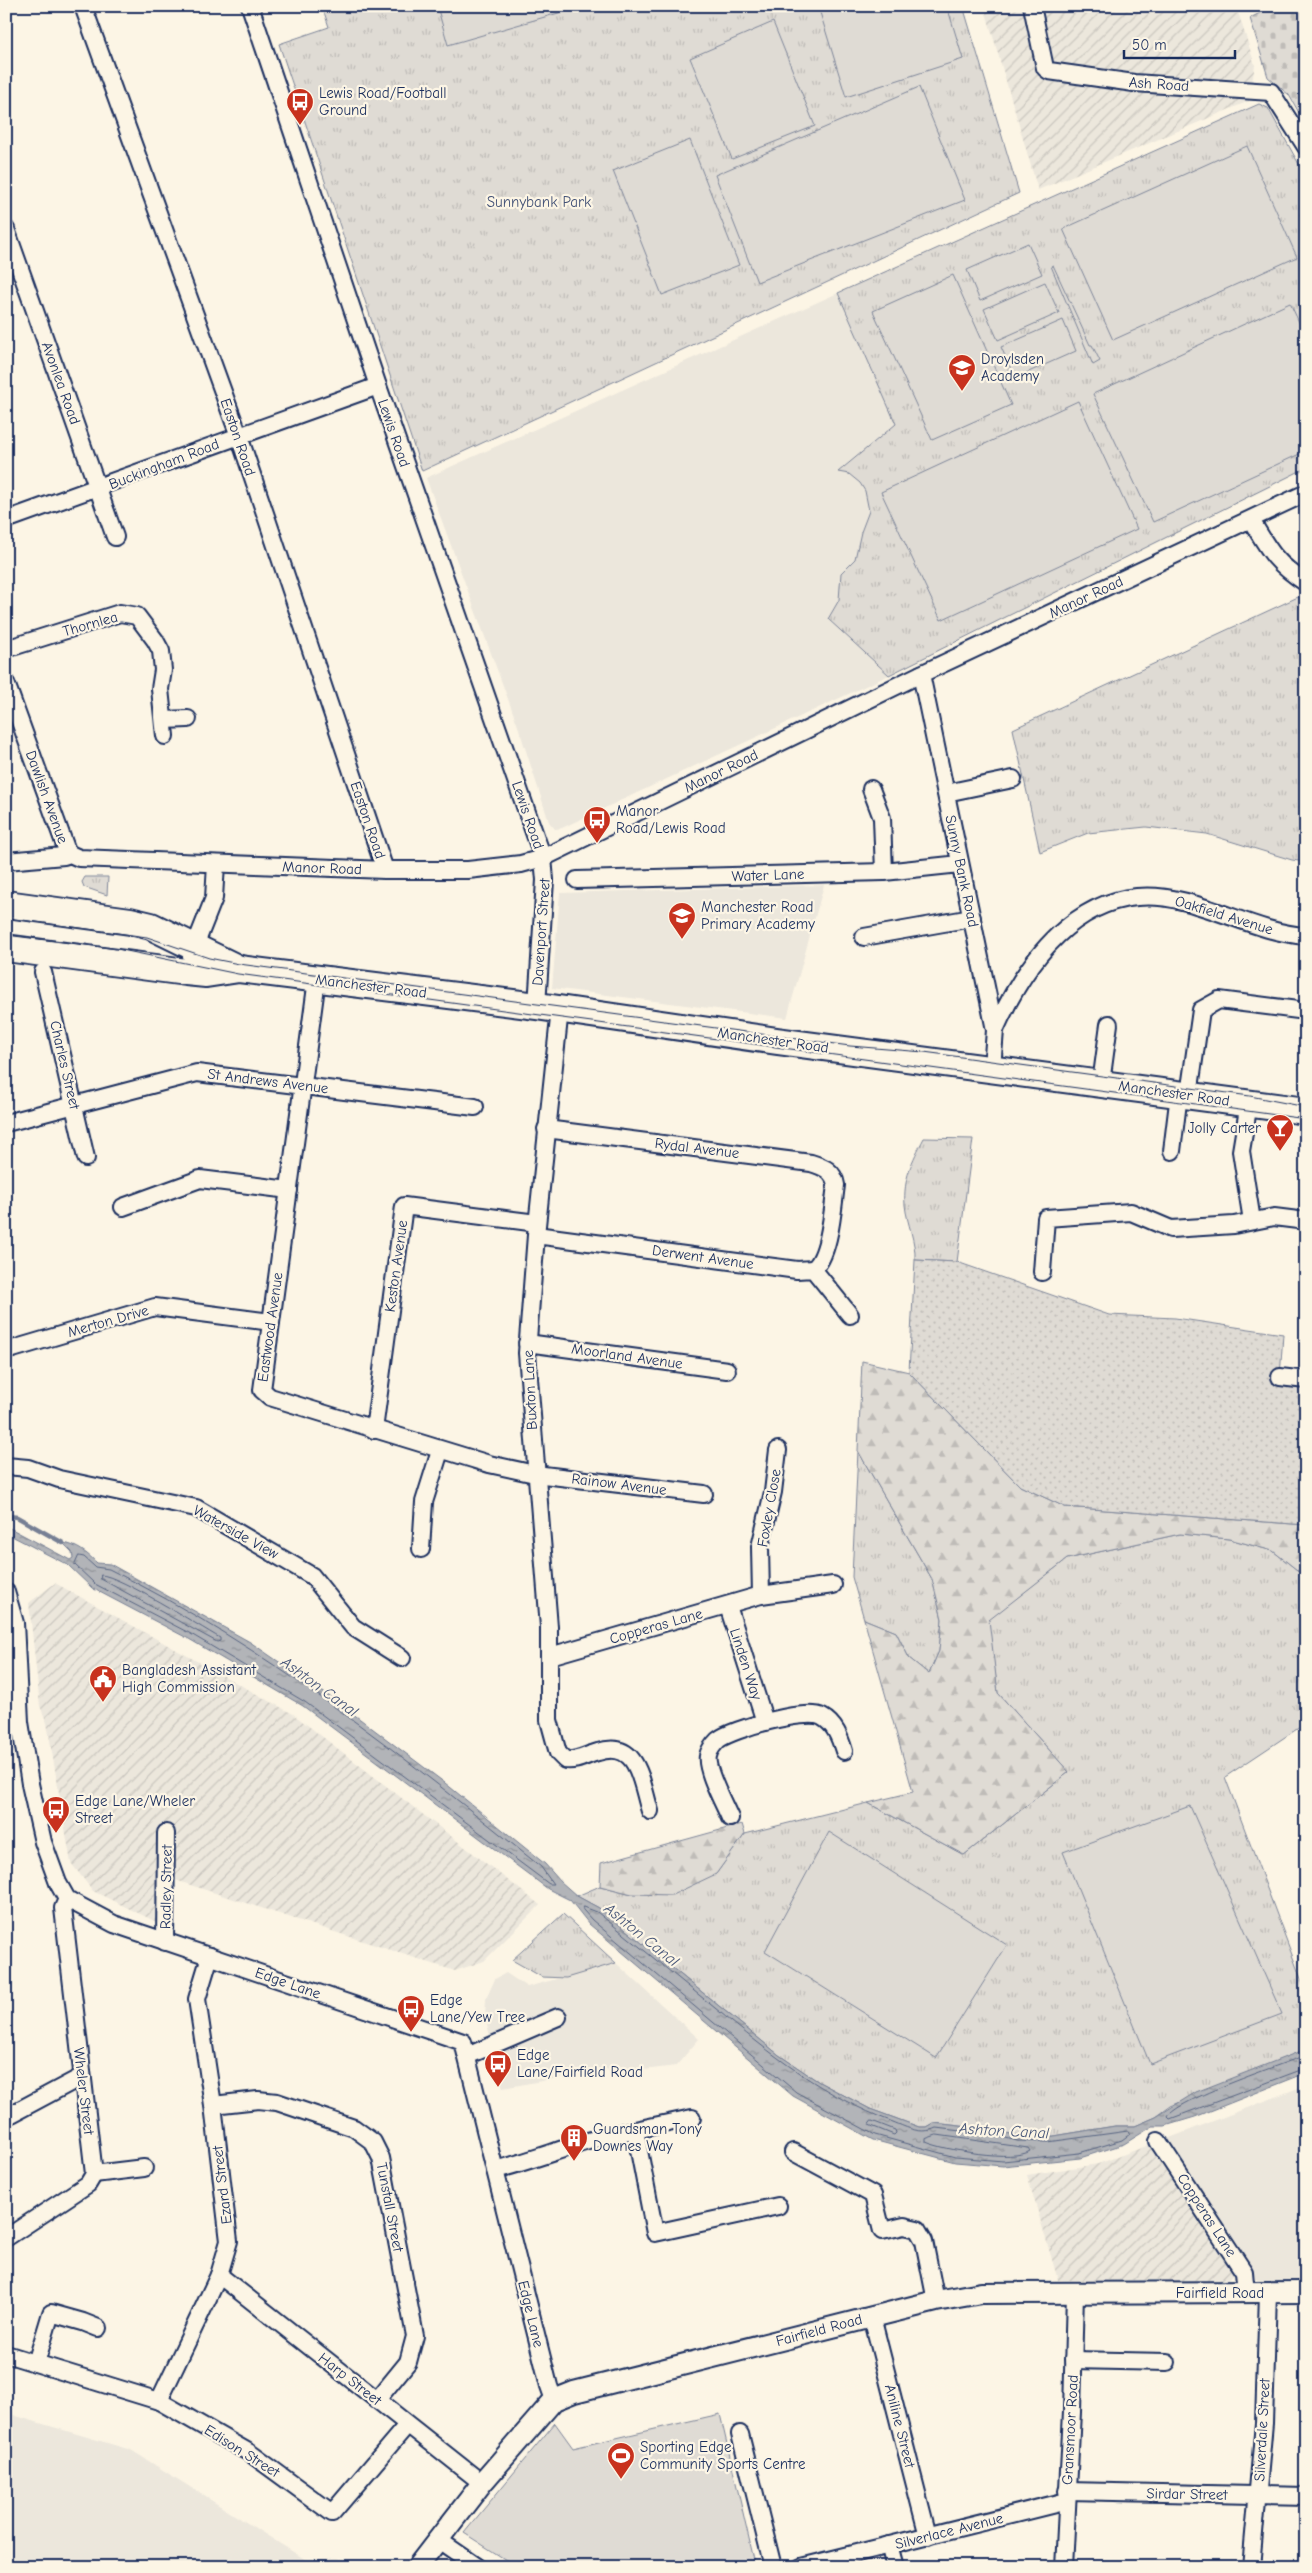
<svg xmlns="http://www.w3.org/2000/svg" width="1312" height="2573" viewBox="0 0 1312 2573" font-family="'Comic Neue',sans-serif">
<defs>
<pattern id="industrial-furrows" width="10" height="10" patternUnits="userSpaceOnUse" patternTransform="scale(1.25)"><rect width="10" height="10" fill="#ece7dc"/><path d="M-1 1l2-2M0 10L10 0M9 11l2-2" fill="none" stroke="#cac6bf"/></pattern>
<pattern id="grass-tufts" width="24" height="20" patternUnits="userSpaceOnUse" patternTransform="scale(1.25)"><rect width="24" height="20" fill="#dfdbd4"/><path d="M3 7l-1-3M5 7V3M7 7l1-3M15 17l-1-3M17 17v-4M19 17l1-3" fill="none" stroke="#bfbcb8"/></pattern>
<pattern id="forest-firs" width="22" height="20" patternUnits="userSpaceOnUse" patternTransform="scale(1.25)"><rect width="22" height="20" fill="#dfdbd4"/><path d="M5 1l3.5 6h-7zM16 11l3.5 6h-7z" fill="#bfbcb8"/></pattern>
<pattern id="cemetery-stones" width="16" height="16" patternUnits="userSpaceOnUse" patternTransform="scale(1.25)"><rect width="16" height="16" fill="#dfdbd4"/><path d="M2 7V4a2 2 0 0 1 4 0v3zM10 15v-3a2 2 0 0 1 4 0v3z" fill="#bfbcb8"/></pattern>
<pattern id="garden-dots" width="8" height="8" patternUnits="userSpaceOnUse" patternTransform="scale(1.25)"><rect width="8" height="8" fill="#dfdbd4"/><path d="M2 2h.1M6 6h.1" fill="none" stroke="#bfbcb8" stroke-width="1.8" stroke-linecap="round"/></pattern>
<pattern id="water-ripples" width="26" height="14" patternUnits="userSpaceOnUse" patternTransform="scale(1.25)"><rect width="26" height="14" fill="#b2b4b8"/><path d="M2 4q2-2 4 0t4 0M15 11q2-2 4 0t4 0" fill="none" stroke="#909399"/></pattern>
</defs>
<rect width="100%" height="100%" fill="#fcf5e5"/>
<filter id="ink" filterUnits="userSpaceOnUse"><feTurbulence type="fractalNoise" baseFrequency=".02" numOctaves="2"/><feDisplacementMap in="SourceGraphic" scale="10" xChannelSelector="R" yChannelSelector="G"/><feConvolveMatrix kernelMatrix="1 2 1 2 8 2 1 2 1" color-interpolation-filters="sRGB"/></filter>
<g filter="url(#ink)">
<g fill="#ece7dc">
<polygon points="1259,104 1268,108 1306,177 1306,211 1300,214 1306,225 1306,469 889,675 562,828 555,829 549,822 518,726 426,478"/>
<polygon points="824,885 787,1018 552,988 560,893"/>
<polygon points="616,1963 699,2039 676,2066 610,2074 607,2069 503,2088 485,2016 486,1999 495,1979 506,1973 527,1987"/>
<polygon points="1306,2085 1306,2281 1260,2284 1167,2139"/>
<polygon points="6,2413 131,2450 306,2560 338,2558 358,2567 6,2567"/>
</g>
<g fill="url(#industrial-furrows)">
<polygon points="984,6 1236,6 1255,65 1249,101 1038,190"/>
<polygon points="55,1583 293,1714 540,1905 484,1961 455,1971 175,1880 175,1931 93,1891 71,1863 47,1723 40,1706 29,1603"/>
<polygon points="1149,2145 1236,2272 1228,2280 1058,2280 1027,2175 1098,2164"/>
</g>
<g fill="url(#grass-tufts)" stroke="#7d8599">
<polygon points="322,6 963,6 1019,193 422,471 279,44 329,27"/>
<polygon points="1259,104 1268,108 1306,177 1306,211 1300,214 1306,225 1306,468 889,675 828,619 839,600 841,573 855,559 861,532 869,511 865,491 860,483 849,474 838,472 896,424 838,293"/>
<polygon points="1298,597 1306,602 1306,862 1292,860 1207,834 1146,827 1088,833 1040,852 1013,729"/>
<polygon points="85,877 108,877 107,895 84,887 82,882"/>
<path d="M924,1138L973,1139L957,1262L915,1260C916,1241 907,1224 905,1205C903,1179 912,1161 924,1138Z"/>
<polygon points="858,1451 932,1579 942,1619 939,1651 929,1674 909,1658 896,1632 864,1619 852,1577"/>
<polygon points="1180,1534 1229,1539 1273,1551 1306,1577 1306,1723 1225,1777 1306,1992 1306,2049 1171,2106 1156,2117 1135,2126 1115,2126 1048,2137 1019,2136 994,2130 934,2123 927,2127 919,2127 870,2109 819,2082 779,2055 599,1908 577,1896 600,1886 632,1894 716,1874 745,1834 868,1803 964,1855 1069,1772 998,1693 988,1620 1067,1559"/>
<polygon points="563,1914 616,1963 566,1978 542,1977 512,1960"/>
</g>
<g fill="url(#forest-firs)" stroke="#7d8599">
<polygon points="862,1361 909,1372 1020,1486 1065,1507 1306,1525 1306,1577 1273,1551 1229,1539 1180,1534 1067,1559 989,1620 998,1693 1069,1772 964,1855 868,1803 913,1792 864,1619 896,1632 909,1658 929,1674 939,1651 942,1619 932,1579 858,1451"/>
<polygon points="742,1824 745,1834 716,1874 672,1895 632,1894 600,1886 601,1863"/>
</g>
<polygon fill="url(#cemetery-stones)" stroke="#7d8599" points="1274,6 1306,6 1306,125 1289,95 1268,77 1250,18"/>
<polygon fill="url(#garden-dots)" stroke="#7d8599" points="915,1260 957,1262 1109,1315 1175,1318 1283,1334 1280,1377 1306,1387 1306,1525 1065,1507 1020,1486 909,1372"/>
<g fill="#dfdbd4" stroke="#7d8599">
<polygon points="437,6 561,6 562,12 448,45"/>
<polygon points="818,6 947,6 963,59 846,97"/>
<polygon points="773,22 815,126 732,159 690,58"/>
<polygon points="919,87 965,200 757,282 715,175"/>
<polygon points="690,140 739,265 662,295 613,171"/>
<polygon points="1247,146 1297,257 1113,340 1063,229"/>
<polygon points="1028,243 1042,274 980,301 967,270"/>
<polygon points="1053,265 1090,345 1092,345 1100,361 1093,365 1051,266"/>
<polygon points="953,275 1011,405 932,440 873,311"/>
<polygon points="1045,282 1059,313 998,340 984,309"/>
<polygon points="1290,303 1306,337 1306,451 1153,522 1093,394"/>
<polygon points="1063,320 1076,351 1015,378 1001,347"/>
<polygon points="1078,401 1137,529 941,620 881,492"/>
<polygon points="1190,1806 1282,2014 1150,2064 1063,1852"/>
<polygon points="829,1832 1007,1945 936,2058 765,1951"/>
<polygon points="720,2414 754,2560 725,2567 517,2567 464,2533 555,2423 573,2448"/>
</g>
<path fill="url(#water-ripples)" stroke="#767f94" d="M6,1526L70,1560L73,1558L72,1552L63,1543C77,1545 87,1553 97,1563L110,1564L250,1642L336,1701L445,1783L545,1864L560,1881L577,1896L599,1908L779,2055L819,2082L870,2109L919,2127H927L934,2123L994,2130L1019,2136L1048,2137L1115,2126H1135L1156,2117L1196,2092L1306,2049V2073L1195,2117L1165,2126H1153L1124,2144L1080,2158L1003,2166L955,2162L873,2140L793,2096L589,1924L570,1900L548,1889L303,1706L189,1639L92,1588L68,1565L6,1533Z"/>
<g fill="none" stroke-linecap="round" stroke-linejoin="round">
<g stroke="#576482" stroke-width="1">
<path d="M79,1556L84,1557L95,1567L109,1569C267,1647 405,1757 541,1867L553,1884H549L305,1702L191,1634L95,1584L75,1565Z"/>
<path d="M101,1575C119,1575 199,1626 220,1638V1641L217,1642L101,1579Z"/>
<path d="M584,1907L597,1912C636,1944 676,1976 715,2008C772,2055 823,2096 893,2122C908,2128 921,2135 936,2128L993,2135L1018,2141L1048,2142L1128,2131L1130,2134L1122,2140L1079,2153L1003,2161L955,2157L875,2135L796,2092L592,1920L583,1910Z"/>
<path d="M1306,2055C1283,2064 1175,2100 1168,2117L1170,2119L1306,2068"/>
<polygon points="872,2121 895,2130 896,2133 894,2135 869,2125"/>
<path d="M937,2135L1028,2148L1030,2151C1014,2162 944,2150 926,2142V2139Z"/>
</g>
<polyline stroke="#767f94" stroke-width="4.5" points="9,1516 17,1517 63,1543"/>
<defs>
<g id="minor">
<polyline points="83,6 239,436 385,870"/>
<polyline points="250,6 378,386 543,858 545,880 537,1006"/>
<polyline points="1032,6 1045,68 1049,71 1134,83 1271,92 1306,147"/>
<polyline points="6,229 115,537"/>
<polyline points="6,520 378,386"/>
<path d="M1251,520C1269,550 1275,563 1306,583"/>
<polyline points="6,649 120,613 137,616 155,640 161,651 163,670 160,689 165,736"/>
<polyline points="921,674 995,1030 992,1069"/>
<polyline points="6,683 67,851 70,854"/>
<polyline points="164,720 188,719"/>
<polyline points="871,789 882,818 884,872"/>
<polyline points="946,793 1013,779"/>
<polyline points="6,861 64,856 70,854 79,858 385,870 468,870 521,864 543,858 921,674 1306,493"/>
<polyline points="577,880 884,872 960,864"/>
<polyline points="864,937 972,918"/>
<polyline points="191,956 214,898 216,864"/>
<polyline points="43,972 86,1158"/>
<polyline points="317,979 262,1390 270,1397 489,1464 535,1474 704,1494"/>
<path d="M560,1009L536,1235L527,1353L549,1627V1720L558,1753L565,1760C577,1762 586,1755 598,1752C639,1739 641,1783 650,1811"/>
<path d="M995,1030C1029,953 1089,877 1182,901C1224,911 1263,933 1306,936"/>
<polyline points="1101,1083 1109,1024"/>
<polyline points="1189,1095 1201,1010 1219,1000 1306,1011"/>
<polyline points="1249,1103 1241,1151 1252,1221"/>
<polyline points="6,1123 197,1073 475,1107"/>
<path d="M546,1129L811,1163C824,1167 834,1171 836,1185C833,1206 830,1257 813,1269"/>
<polyline points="1172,1151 1179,1094"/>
<polyline points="123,1207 200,1179 289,1190"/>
<polyline points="536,1235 797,1270 813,1269 850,1315"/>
<polyline points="1042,1272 1046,1218 1131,1212 1171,1229 1234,1225 1274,1217 1306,1221"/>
<polyline points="527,1343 727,1370"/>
<polyline points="6,1351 155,1307 271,1322"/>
<polyline points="1280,1377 1306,1380"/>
<polyline points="374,1430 404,1206 537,1223"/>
<polyline points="6,1466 28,1468 59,1479 196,1508 312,1576 353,1627 402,1658"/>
<polyline points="421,1549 424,1502 440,1451"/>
<polyline points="6,1592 15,1623 20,1722 30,1784 43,1842 58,1883 67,1899 114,1924 463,2042 549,2386 554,2400"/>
<polyline points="761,1595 760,1547 773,1492 778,1450"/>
<polyline points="728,1606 765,1722"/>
<polyline points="550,1656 761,1595 833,1585"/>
<path d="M730,1818C724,1804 705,1769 708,1756C709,1750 714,1744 718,1740C732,1729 806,1708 822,1717C835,1724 840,1738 844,1751"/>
<polyline points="165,1942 166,1833"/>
<polyline points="467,2056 558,2017"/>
<polyline points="213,2105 258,2100 277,2102 354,2128 373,2142 381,2158 415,2336 408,2362 377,2400"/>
<polyline points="6,2117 81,2077"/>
<polyline points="635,2130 692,2118"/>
<polyline points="1158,2141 1244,2272 1246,2293"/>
<polyline points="793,2152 873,2195 882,2231 904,2226 917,2229 924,2241 936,2301"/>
<path d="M495,2170C543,2158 586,2138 635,2130L655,2233L778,2206"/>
<polyline points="94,2174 144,2168"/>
<polyline points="6,2238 88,2184 94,2174 63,1908 67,1899"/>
<polyline points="219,2275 482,2483"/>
<polyline points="872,2317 928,2536"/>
<polyline points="6,2354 159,2401 250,2453 332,2513 407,2425"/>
<polyline points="1073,2360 1167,2362"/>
<polyline points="36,2363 51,2313 83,2322 98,2328"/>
<polyline points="159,2401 219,2275 229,2241 213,2105 197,1999 210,1956"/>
<polyline points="740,2434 773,2567"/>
<polyline points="1067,2491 1306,2496"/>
<polyline points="437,2539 478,2567"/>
<polyline points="889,2545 895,2567"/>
<polyline points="801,2567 1067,2501"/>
<polyline points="1064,2567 1072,2412 1075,2292"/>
<polyline points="1251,2567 1264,2423 1268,2293"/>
</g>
<polyline id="tertiary" points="417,2567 482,2483 554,2400 574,2392 936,2301 981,2293 1306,2292"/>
<g id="primary">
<polyline points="6,904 130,921 151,926 239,969"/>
<polyline points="6,948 186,972 206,974 239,969 537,1006 777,1041 1306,1111"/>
</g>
</defs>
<use href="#minor" stroke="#1b2f5e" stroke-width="20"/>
<use href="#tertiary" stroke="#1b2f5e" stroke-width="24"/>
<use href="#primary" stroke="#1b2f5e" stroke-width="30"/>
<use href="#minor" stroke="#fcf5e5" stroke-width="16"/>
<use href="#tertiary" stroke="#fcf5e5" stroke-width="20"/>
<use href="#primary" stroke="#fcf5e5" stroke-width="26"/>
<g stroke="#1b2f5e" stroke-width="1">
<polyline points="6,918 147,937 209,958 239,964 850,1046 924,1052 1250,1096 1306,1107"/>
<polyline points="6,935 117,949 238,974 1306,1119"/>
</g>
</g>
</g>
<defs>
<symbol id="bus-pin" viewBox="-11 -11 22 30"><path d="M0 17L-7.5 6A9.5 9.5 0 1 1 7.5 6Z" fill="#c8321e" stroke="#fcf5e5"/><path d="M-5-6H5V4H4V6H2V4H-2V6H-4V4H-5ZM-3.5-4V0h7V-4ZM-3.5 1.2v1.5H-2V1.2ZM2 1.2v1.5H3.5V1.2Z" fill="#fff"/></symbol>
<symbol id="school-pin" viewBox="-11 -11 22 30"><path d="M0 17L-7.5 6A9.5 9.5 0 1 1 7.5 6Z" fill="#c8321e" stroke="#fcf5e5"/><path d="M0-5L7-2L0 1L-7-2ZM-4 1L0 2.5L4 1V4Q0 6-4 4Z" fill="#fff"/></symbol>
<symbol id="bar-pin" viewBox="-11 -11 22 30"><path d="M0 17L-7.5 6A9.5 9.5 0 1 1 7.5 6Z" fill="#c8321e" stroke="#fcf5e5"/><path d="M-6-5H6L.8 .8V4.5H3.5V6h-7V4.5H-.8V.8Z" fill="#fff"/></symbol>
<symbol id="civic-pin" viewBox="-11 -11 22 30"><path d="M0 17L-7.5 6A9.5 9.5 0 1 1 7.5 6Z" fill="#c8321e" stroke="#fcf5e5"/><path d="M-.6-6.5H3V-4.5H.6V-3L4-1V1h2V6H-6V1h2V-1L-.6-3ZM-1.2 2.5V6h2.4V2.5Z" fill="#fff"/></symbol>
<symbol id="building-pin" viewBox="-11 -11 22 30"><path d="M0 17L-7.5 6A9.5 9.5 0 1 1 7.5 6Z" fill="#c8321e" stroke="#fcf5e5"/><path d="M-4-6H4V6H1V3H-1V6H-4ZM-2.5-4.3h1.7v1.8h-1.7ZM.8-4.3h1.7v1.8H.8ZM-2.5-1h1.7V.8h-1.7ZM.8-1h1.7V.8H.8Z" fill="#fff"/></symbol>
<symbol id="stadium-pin" viewBox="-11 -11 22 30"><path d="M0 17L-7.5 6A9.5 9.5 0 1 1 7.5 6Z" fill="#c8321e" stroke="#fcf5e5"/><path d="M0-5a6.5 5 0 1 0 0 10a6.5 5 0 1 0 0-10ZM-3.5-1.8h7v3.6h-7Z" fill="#fff"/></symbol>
</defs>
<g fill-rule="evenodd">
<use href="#bus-pin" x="284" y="86" width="32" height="43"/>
<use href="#school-pin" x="946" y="352" width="32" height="43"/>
<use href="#bus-pin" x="581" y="804" width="32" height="43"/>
<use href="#school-pin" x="666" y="900" width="32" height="43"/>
<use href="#bar-pin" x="1264" y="1112" width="32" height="43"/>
<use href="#civic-pin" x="87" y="1663" width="32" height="43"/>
<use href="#bus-pin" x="40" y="1794" width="32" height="43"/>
<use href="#bus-pin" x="395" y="1993" width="32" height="43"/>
<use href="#bus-pin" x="482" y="2048" width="32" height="43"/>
<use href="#building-pin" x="558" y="2122" width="32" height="43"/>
<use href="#stadium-pin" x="605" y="2440" width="32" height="43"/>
</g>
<g text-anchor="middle" stroke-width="4.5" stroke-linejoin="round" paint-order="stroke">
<g font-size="15" fill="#1b2f5e" stroke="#fcf5e5">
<text transform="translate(1159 84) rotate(4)" y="5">Ash Road</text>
<text transform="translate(61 383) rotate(70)" y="5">Avonlea Road</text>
<text transform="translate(394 433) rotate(71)" y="5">Lewis Road</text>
<text transform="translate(238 437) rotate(71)" y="5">Easton Road</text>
<text transform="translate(164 464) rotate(-21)" y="5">Buckingham Road</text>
<text transform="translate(1086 597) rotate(-25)" y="5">Manor Road</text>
<text transform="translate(90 624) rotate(-16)" y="5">Thornlea</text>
<text transform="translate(721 771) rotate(-26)" y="5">Manor Road</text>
<text transform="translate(47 797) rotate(70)" y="5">Dawlish Avenue</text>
<text transform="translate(528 815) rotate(71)" y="5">Lewis Road</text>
<text transform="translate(368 820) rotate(71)" y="5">Easton Road</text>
<text transform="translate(322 868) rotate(2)" y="5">Manor Road</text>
<text transform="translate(962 871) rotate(78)" y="5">Sunny Bank Road</text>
<text transform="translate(768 875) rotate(-2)" y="5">Water Lane</text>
<text transform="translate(1224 915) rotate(17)" y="5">Oakfield Avenue</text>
<text transform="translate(541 932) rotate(-86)" y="5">Davenport Street</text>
<text transform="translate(371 986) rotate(7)" y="5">Manchester Road</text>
<text transform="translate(773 1040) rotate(8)" y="5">Manchester Road</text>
<text transform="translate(65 1065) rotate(77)" y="5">Charles Street</text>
<text transform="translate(268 1081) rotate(7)" y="5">St Andrews Avenue</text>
<text transform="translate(1174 1093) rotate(8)" y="5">Manchester Road</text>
<text transform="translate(697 1148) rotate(7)" y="5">Rydal Avenue</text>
<text transform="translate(703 1257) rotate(8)" y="5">Derwent Avenue</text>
<text transform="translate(396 1266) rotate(-82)" y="5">Keston Avenue</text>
<text transform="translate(108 1321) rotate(-16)" y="5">Merton Drive</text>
<text transform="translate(270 1327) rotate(-82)" y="5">Eastwood Avenue</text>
<text transform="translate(627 1356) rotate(8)" y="5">Moorland Avenue</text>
<text transform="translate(530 1390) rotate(-93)" y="5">Buxton Lane</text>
<text transform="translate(619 1484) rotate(7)" y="5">Rainow Avenue</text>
<text transform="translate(769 1508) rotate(-80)" y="5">Foxley Close</text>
<text transform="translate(236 1532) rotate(29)" y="5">Waterside View</text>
<text transform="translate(656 1626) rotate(-16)" y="5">Copperas Lane</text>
<text transform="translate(746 1664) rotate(72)" y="5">Linden Way</text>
<text transform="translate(166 1887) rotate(-89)" y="5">Radley Street</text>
<text transform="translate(288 1983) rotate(19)" y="5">Edge Lane</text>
<text transform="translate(84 2091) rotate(83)" y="5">Wheler Street</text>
<text transform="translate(222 2185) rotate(-97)" y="5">Ezard Street</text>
<text transform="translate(390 2207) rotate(79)" y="5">Tunstall Street</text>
<text transform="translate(1207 2215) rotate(57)" y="5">Copperas Lane</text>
<text x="1220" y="2298">Fairfield Road</text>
<text transform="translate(531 2314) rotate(76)" y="5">Edge Lane</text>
<text transform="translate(819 2330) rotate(-15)" y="5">Fairfield Road</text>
<text transform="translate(350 2379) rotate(38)" y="5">Harp Street</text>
<text transform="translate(900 2426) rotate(76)" y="5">Aniline Street</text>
<text transform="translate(1070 2430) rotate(-87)" y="5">Gransmoor Road</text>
<text transform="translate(1262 2430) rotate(-87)" y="5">Silverdale Street</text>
<text transform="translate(242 2451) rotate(32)" y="5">Edison Street</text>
<text transform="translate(1187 2494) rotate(1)" y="5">Sirdar Street</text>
<text transform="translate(949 2531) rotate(-14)" y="5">Silverlace Avenue</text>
</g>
<g font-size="15" fill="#1b2f5e" stroke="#fcf5e5" text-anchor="start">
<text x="319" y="98">Lewis Road/Football<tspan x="319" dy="17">Ground</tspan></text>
<text x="981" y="364">Droylsden<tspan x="981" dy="17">Academy</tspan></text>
<text x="616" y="816">Manor<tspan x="616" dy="17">Road/Lewis Road</tspan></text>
<text x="701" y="912">Manchester Road<tspan x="701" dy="17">Primary Academy</tspan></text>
<text x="1261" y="1133" text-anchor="end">Jolly Carter</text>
<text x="122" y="1675">Bangladesh Assistant<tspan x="122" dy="17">High Commission</tspan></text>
<text x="75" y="1806">Edge Lane/Wheler<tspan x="75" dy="17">Street</tspan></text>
<text x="430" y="2005">Edge<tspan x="430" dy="17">Lane/Yew Tree</tspan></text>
<text x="517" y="2060">Edge<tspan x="517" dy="17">Lane/Fairfield Road</tspan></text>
<text x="593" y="2134">Guardsman Tony<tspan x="593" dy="17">Downes Way</tspan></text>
<text x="640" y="2452">Sporting Edge<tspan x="640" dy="17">Community Sports Centre</tspan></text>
</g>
<g font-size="15" fill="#425176" stroke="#fcf5e5">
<text x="539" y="207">Sunnybank Park</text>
</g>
<g font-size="16" font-style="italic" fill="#485779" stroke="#fcf5e5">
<text transform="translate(320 1686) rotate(36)" y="6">Ashton Canal</text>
<text transform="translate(642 1934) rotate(39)" y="6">Ashton Canal</text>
<text transform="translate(1004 2130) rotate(3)" y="6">Ashton Canal</text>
</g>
</g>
<rect width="1312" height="2573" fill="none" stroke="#fcf5e5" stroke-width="25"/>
<rect x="12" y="12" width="1287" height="2548" fill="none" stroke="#1b2f5e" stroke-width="2" filter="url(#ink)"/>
<path d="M1124 50v8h111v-8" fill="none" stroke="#1b2f5e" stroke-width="2.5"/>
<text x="1132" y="50" font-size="15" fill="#1b2f5e" stroke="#fcf5e5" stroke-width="4" paint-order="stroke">50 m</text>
</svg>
